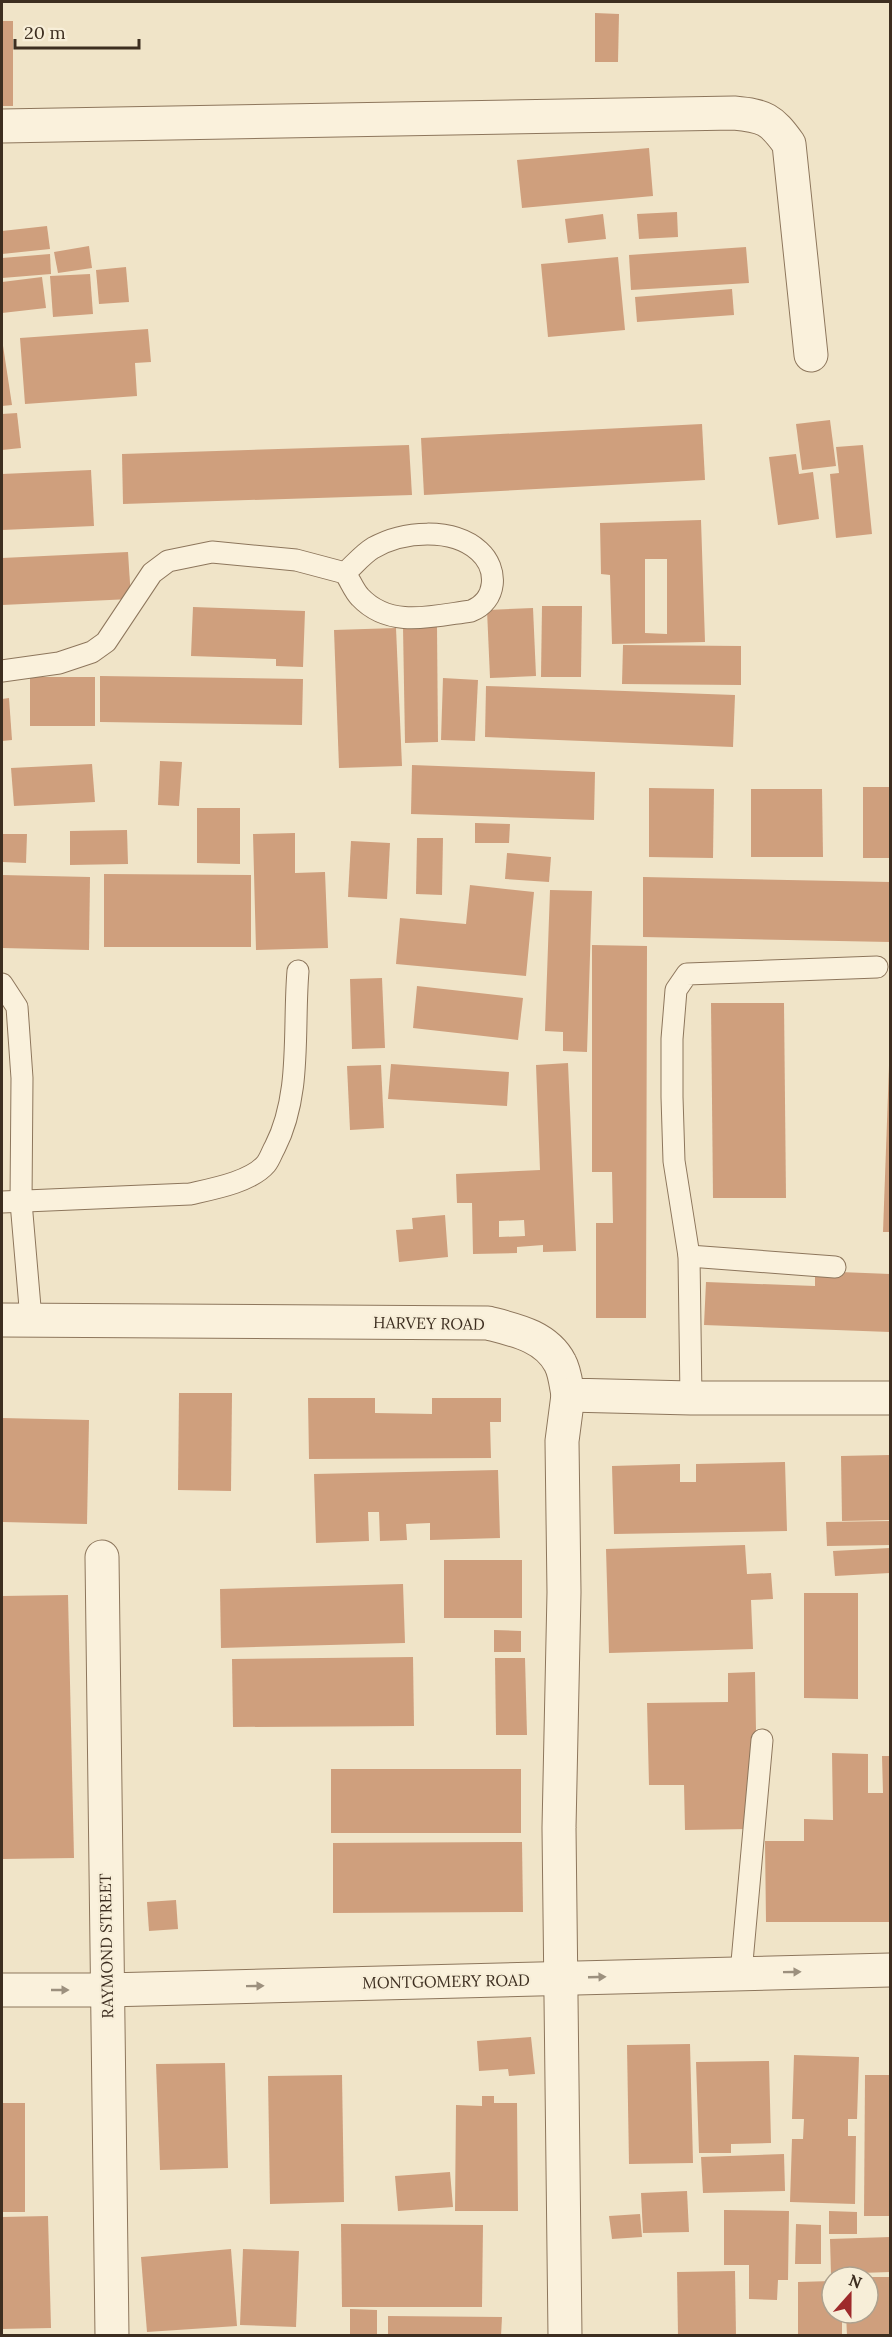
<svg xmlns="http://www.w3.org/2000/svg" width="892" height="2337" viewBox="0 0 892 2337" font-family="Lora,serif">
<rect width="100%" height="100%" fill="#f0e4c8"/>
<g fill="#cf9f7d" fill-rule="evenodd">
<polygon points="595,13 619,14 618,62 595,62"/>
<rect x="2" y="21" width="11" height="85"/>
<polygon points="649,148 653,196 522,208 517,160"/>
<polygon points="677,212 678,237 639,239 637,214"/>
<polygon points="603,214 606,239 568,243 565,219"/>
<polygon points="47,226 50,249 2,254 2,231"/>
<polygon points="89,246 92,268 58,273 54,252"/>
<polygon points="746,247 749,283 631,290 629,255"/>
<polygon points="50,254 51,274 2,278 2,258"/>
<polygon points="618,257 625,330 548,337 541,264"/>
<polygon points="126,267 129,302 99,304 96,270"/>
<polygon points="90,274 93,314 53,317 50,276"/>
<polygon points="42,277 46,308 2,313 2,282"/>
<polygon points="732,289 734,315 637,322 635,297"/>
<polygon points="148,329 151,362 135,363 137,396 25,404 20,338"/>
<polygon points="2,339 12,405 2,406"/>
<polygon points="17,413 21,448 2,450 2,414"/>
<polygon points="830,420 836,466 802,470 796,424"/>
<polygon points="702,424 705,480 424,495 421,438"/>
<polygon points="409,445 412,495 123,504 122,454"/>
<polygon points="863,445 872,534 836,538 830,474 839,473 836,447"/>
<polygon points="796,454 799,474 813,472 819,519 778,525 769,457"/>
<polygon points="91,470 94,526 2,530 2,474"/>
<path d="M701,520L705,642L612,644L610,575L601,574L600,523ZM645,559H667V634L645,633Z"/>
<polygon points="128,552 131,599 2,605 2,558"/>
<polygon points="542,606 582,606 581,677 541,677"/>
<polygon points="193,607 305,611 303,667 276,666 276,659 191,656"/>
<polygon points="533,608 536,676 490,678 487,610"/>
<polygon points="403,627 437,627 438,742 405,743"/>
<polygon points="396,628 402,766 339,768 334,630"/>
<polygon points="623,645 741,646 741,685 622,684"/>
<polygon points="100,676 303,679 302,725 100,722"/>
<rect x="30" y="677" width="65" height="49"/>
<polygon points="443,678 478,680 475,741 441,740"/>
<polygon points="486,686 735,695 733,747 485,737"/>
<polygon points="9,698 12,740 2,741 2,699"/>
<polygon points="160,761 182,762 179,806 158,805"/>
<polygon points="92,764 95,802 14,806 11,768"/>
<polygon points="412,765 595,772 594,820 411,814"/>
<rect x="863" y="787" width="27" height="71"/>
<polygon points="649,788 714,789 713,858 649,857"/>
<polygon points="751,789 822,789 823,857 751,857"/>
<polygon points="197,808 240,808 240,864 197,863"/>
<polygon points="475,823 510,824 509,843 475,843"/>
<polygon points="127,830 128,864 70,865 70,831"/>
<polygon points="295,833 295,873 325,872 328,948 256,950 253,834"/>
<polygon points="2,834 27,834 26,863 2,862"/>
<polygon points="417,838 443,838 442,895 416,894"/>
<polygon points="351,841 390,843 387,899 348,897"/>
<polygon points="507,853 551,857 549,882 505,879"/>
<polygon points="104,874 251,875 251,947 104,947"/>
<polygon points="2,875 90,877 89,950 2,948"/>
<polygon points="643,877 890,882 890,942 643,937"/>
<polygon points="470,885 534,892 526,976 396,964 400,918 466,924"/>
<polygon points="550,890 592,891 587,1052 563,1051 563,1032 545,1031"/>
<polygon points="592,945 647,946 646,1318 596,1318 596,1223 613,1223 612,1172 592,1172"/>
<polygon points="382,978 385,1048 352,1049 350,979"/>
<polygon points="417,986 523,998 518,1040 413,1028"/>
<polygon points="711,1003 784,1003 786,1198 713,1198"/>
<path d="M568,1063L576,1251L543,1252V1245L517,1247V1253L473,1254L472,1203H457L456,1174L540,1170L536,1065ZM524,1220L525,1236L499,1237V1221Z"/>
<polygon points="391,1064 509,1072 507,1106 388,1099"/>
<polygon points="381,1065 384,1128 350,1130 347,1066"/>
<polygon points="889,1066 890,1066 890,1232 883,1232"/>
<polygon points="445,1215 448,1257 399,1262 396,1230 413,1229 412,1218"/>
<polygon points="815,1271 890,1274 890,1332 704,1325 706,1282 815,1286"/>
<polygon points="179,1393 232,1393 231,1491 178,1490"/>
<polygon points="308,1398 375,1398 375,1413 432,1414 432,1398 501,1398 501,1422 490,1422 491,1458 309,1459"/>
<polygon points="2,1418 89,1420 87,1524 2,1522"/>
<polygon points="890,1455 890,1520 842,1521 841,1456"/>
<polygon points="785,1462 787,1531 614,1534 612,1466 680,1464 680,1482 696,1482 696,1464"/>
<polygon points="498,1470 500,1538 430,1540 430,1523 406,1524 407,1540 380,1541 379,1512 368,1512 369,1541 316,1543 314,1474"/>
<polygon points="890,1521 890,1545 827,1546 826,1522"/>
<polygon points="745,1545 747,1574 771,1573 773,1599 751,1600 753,1649 609,1653 606,1549"/>
<polygon points="890,1548 890,1573 835,1576 833,1551"/>
<rect x="444" y="1560" width="78" height="58"/>
<polygon points="403,1584 405,1643 221,1648 220,1589"/>
<polygon points="804,1593 858,1593 858,1699 804,1698"/>
<polygon points="68,1595 74,1858 2,1859 2,1596"/>
<polygon points="494,1630 521,1631 521,1652 494,1652"/>
<polygon points="413,1657 414,1726 233,1727 232,1659"/>
<polygon points="495,1658 525,1658 527,1735 496,1735"/>
<polygon points="755,1672 757,1789 750,1829 685,1830 684,1785 649,1785 647,1703 728,1702 728,1673"/>
<polygon points="832,1753 868,1754 868,1793 883,1793 882,1756 890,1756 890,1922 766,1922 765,1841 804,1841 804,1819 833,1820"/>
<rect x="331" y="1769" width="190" height="64"/>
<polygon points="522,1842 523,1912 333,1913 333,1843"/>
<polygon points="176,1900 178,1929 149,1931 147,1902"/>
<polygon points="531,2037 535,2074 509,2076 508,2069 479,2071 477,2041"/>
<polygon points="690,2044 693,2163 629,2164 627,2045"/>
<polygon points="794,2055 859,2057 857,2119 848,2119 848,2136 856,2136 855,2204 790,2202 792,2139 803,2139 804,2119 792,2119"/>
<polygon points="769,2061 771,2143 731,2144 731,2153 699,2153 696,2062"/>
<polygon points="225,2063 228,2168 160,2170 156,2064"/>
<polygon points="342,2075 344,2202 270,2204 268,2076"/>
<polygon points="865,2075 890,2075 890,2216 864,2216"/>
<polygon points="482,2096 494,2096 494,2103 517,2103 518,2211 455,2211 456,2105 482,2106"/>
<rect x="2" y="2103" width="23" height="109"/>
<polygon points="784,2154 785,2191 703,2193 701,2157"/>
<polygon points="450,2172 453,2207 398,2211 395,2176"/>
<polygon points="687,2191 689,2232 643,2233 641,2193"/>
<polygon points="724,2210 789,2211 788,2280 778,2280 777,2300 749,2299 749,2265 724,2265"/>
<polygon points="829,2211 857,2212 857,2234 829,2234"/>
<polygon points="640,2214 642,2237 612,2239 609,2216"/>
<polygon points="48,2216 51,2328 2,2329 2,2217"/>
<polygon points="341,2224 483,2225 482,2307 342,2307"/>
<polygon points="796,2224 821,2225 821,2264 795,2264"/>
<polygon points="890,2237 890,2272 831,2274 830,2239"/>
<polygon points="231,2249 237,2326 147,2332 141,2257"/>
<polygon points="243,2249 299,2251 296,2327 240,2325"/>
<polygon points="735,2271 736,2336 678,2336 677,2272"/>
<polygon points="868,2277 890,2277 890,2336 847,2336 846,2313 868,2313"/>
<polygon points="832,2281 832,2313 842,2313 842,2336 798,2336 798,2282"/>
<polygon points="350,2309 377,2310 377,2336 350,2336"/>
<polygon points="388,2316 502,2317 501,2336 388,2336"/>
</g>
<g fill="none" stroke-linecap="round" stroke-linejoin="round">
<defs>
<g id="lane">
<path d="M2,671L59,663L92,652L106,642L152,573L168,561L212,552L296,560L345,573C350,580 354,591 360,597C390,629 433,616 471,611C497,601 499,569 479,551C452,527 403,531 373,548C363,554 354,565 345,573"/>
<polyline points="2,984 17,1007 22,1078 21,1202 31,1319"/>
<path d="M2,1202L190,1194C212,1189 251,1182 266,1164C270,1159 272,1152 275,1147C302,1094 293,1030 298,971"/>
<polyline points="689,1256 835,1267"/>
<polyline points="691,1398 689,1256 674,1161 672,1097 672,1039 676,990 687,974 877,967"/>
<polyline points="741,1973 762,1740"/>
</g>
<g id="street">
<path d="M2,126L734,113C765,116 771,119 789,144L811,355"/>
<path d="M2,1320L488,1323C515,1330 546,1336 560,1363C565,1372 566,1385 568,1395L691,1398H890"/>
<polyline points="102,1557 112,2336"/>
<polyline points="2,1990 106,1990 890,1970"/>
<polyline points="565,2336 559,1828 564,1592 562,1441 568,1395"/>
</g>
</defs>
<use href="#lane" stroke="#8d765c" stroke-width="23"/>
<use href="#street" stroke="#8d765c" stroke-width="35"/>
<use href="#lane" stroke="#faf1dc" stroke-width="21"/>
<use href="#street" stroke="#faf1dc" stroke-width="33"/>
</g>
<defs><path id="oneway-solid" d="M-6-.8H1V-3.2L6.5 0L1 3.2V.8H-6Z" transform="scale(1.5)"/></defs>
<g fill="#9c907e">
<use href="#oneway-solid" transform="translate(792 1972) rotate(-1)"/>
<use href="#oneway-solid" transform="translate(597 1977) rotate(-2)"/>
<use href="#oneway-solid" transform="translate(255 1986) rotate(-1)"/>
<use href="#oneway-solid" transform="translate(60 1990)"/>
</g>
<g text-anchor="middle" stroke-width="4.5" stroke-linejoin="round" paint-order="stroke">
<g font-size="16" fill="#3d2e20" stroke="#f7eed8">
<text transform="translate(429 1323) rotate(1)" y="6">HARVEY ROAD</text>
<text transform="translate(106 1946) rotate(-91)" y="6">RAYMOND STREET</text>
<text transform="translate(446 1981) rotate(-1)" y="6">MONTGOMERY ROAD</text>
</g>
</g>
<rect width="892" height="2337" fill="none" stroke="#3d2e20" stroke-width="6"/>
<g transform="translate(850 2295) rotate(21)"><circle r="28" fill="#f7eed8" stroke="#ada18e" stroke-width="1.5"/>
<path d="M0-4.5L10 22L0 15L-10 22Z" fill="#9e2a2b"/>
<text y="-9" font-size="16" font-weight="bold" text-anchor="middle" fill="#3d2e20">N</text>
</g>
<path d="M15 39v9h124v-9" fill="none" stroke="#3d2e20" stroke-width="3"/>
<text x="24" y="39" font-size="18" fill="#3d2e20" stroke="#f7eed8" stroke-width="4.5" paint-order="stroke">20 m</text>
</svg>
